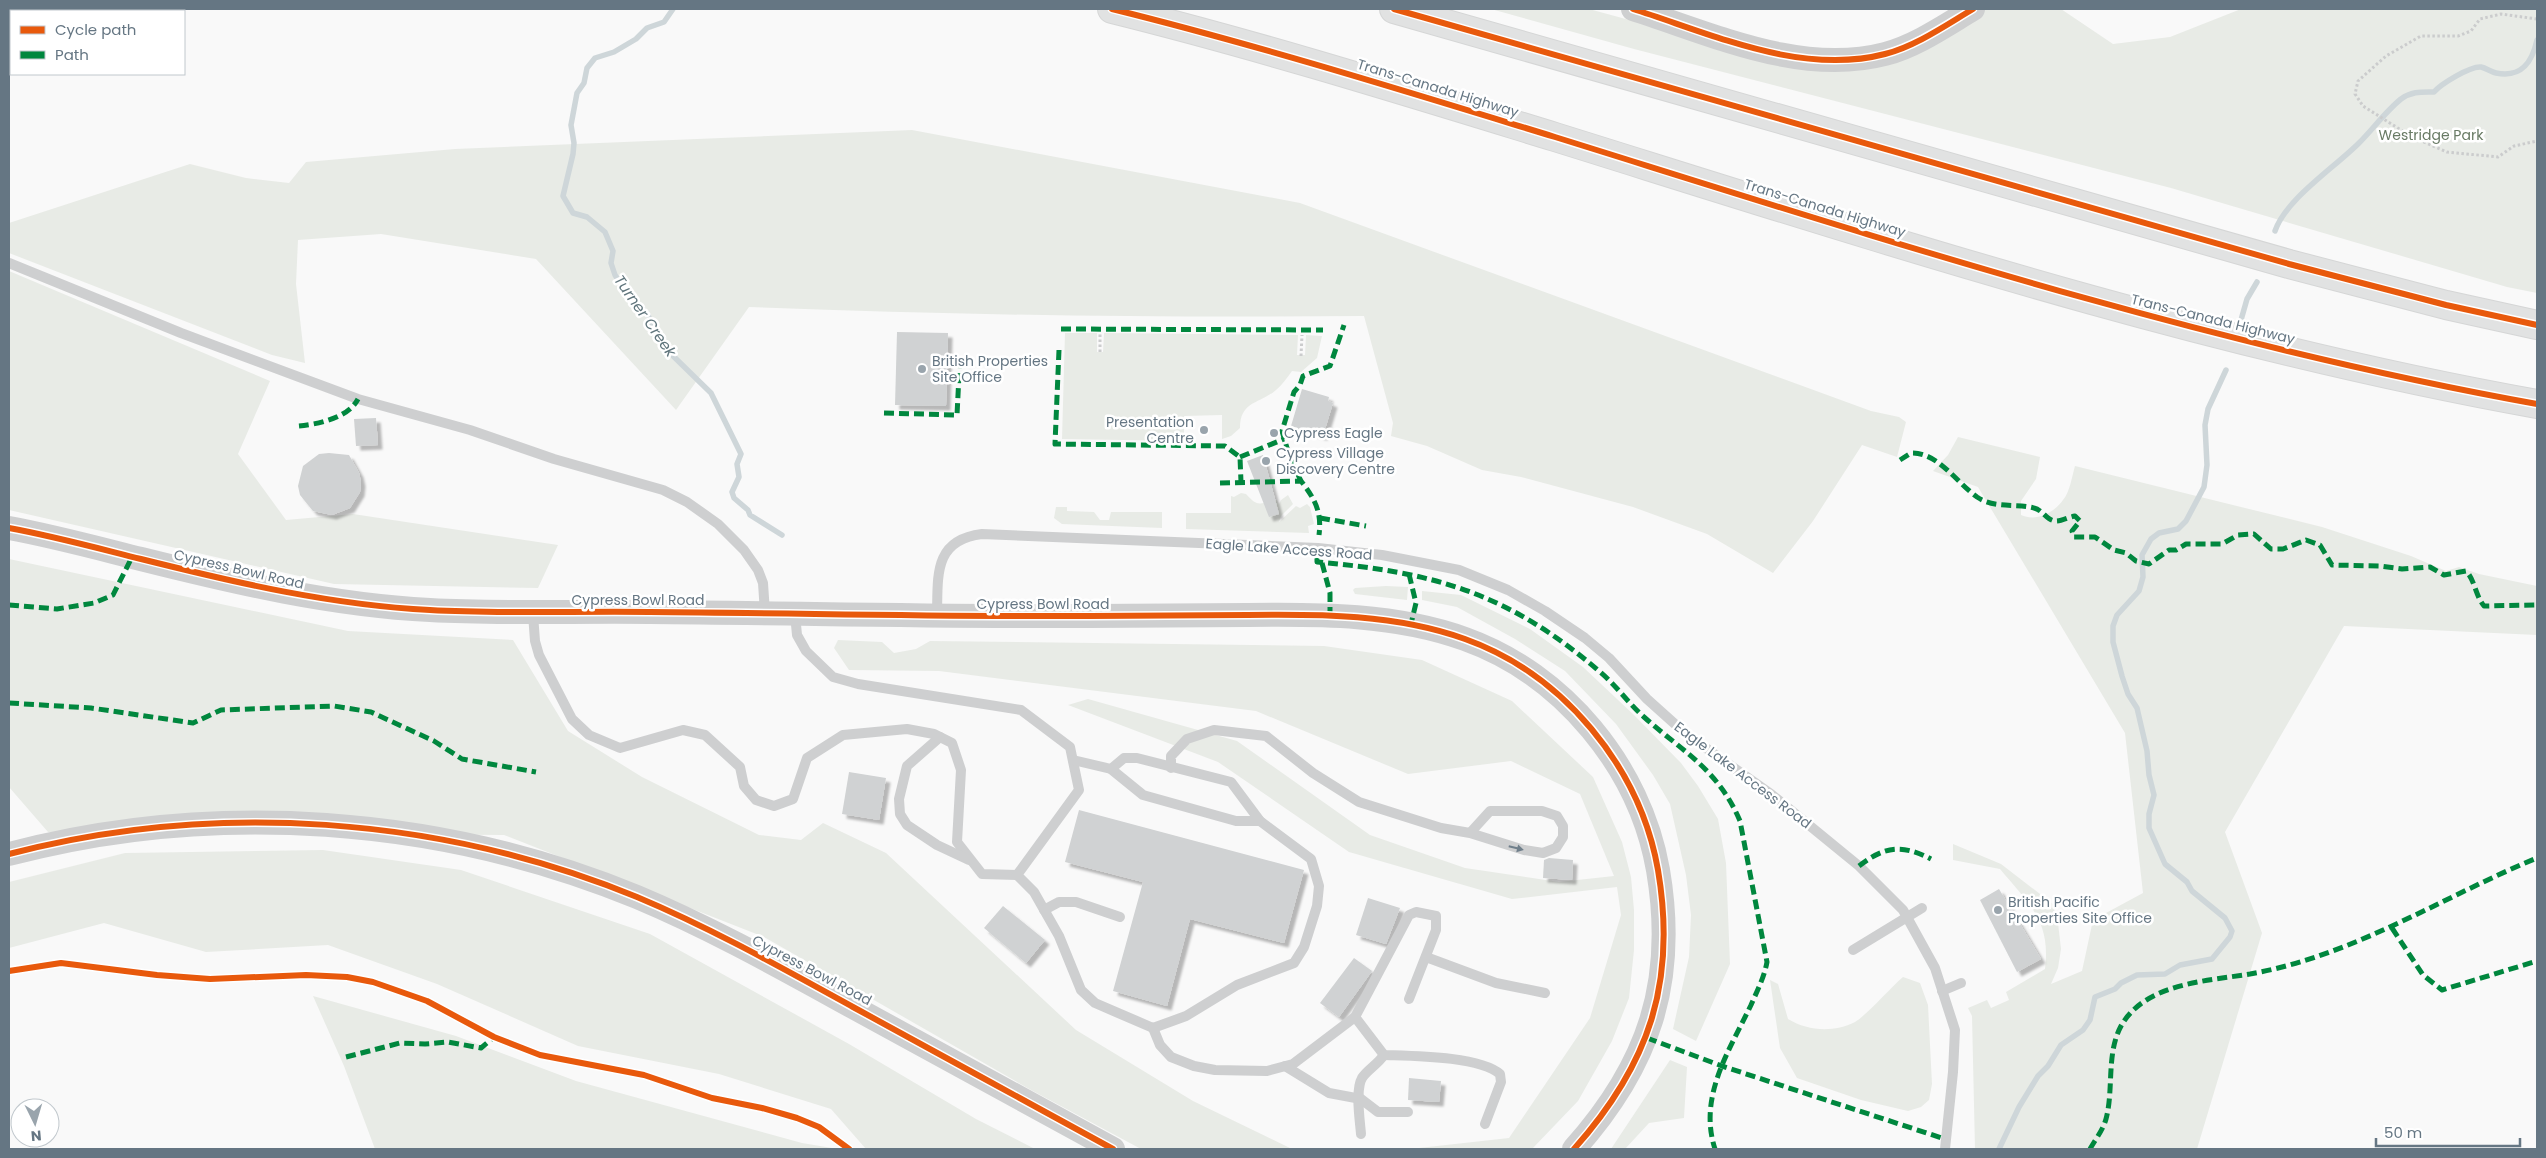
<svg xmlns="http://www.w3.org/2000/svg" width="2546" height="1158" viewBox="0 0 2546 1158" font-family="Poppins,sans-serif">
<defs>
<filter id="shadow"><feDropShadow dx="4.5" dy="4.5" stdDeviation="1" flood-color="#0004"/></filter>
</defs>
<rect width="100%" height="100%" fill="#f9f9f9"/>
<g fill="#e8ebe6">
<polygon points="1491,9 1589,9 1725,46 1852,64 1981,9 2061,9 2113,44 2170,37 2241,9 2537,9 2537,293 2507,287 2171,188 1634,49"/>
<path d="M912,130L1300,203L1871,411L1899,417L1906,422L1897,457L1862,445L1813,521L1773,573L1707,534L1633,507L1521,477L1482,470L1427,446L1391,436L1393,423L1364,316C1159,318 954,315 749,307L676,410L536,259L381,234L298,240L296,284L305,363L272,355L9,253V223L190,164L246,178L289,183L306,162L455,149Z"/>
<polygon points="9,271 270,381 238,454 286,520 353,514 558,545 538,588 334,584 9,510"/>
<path d="M1065,333H1097V352H1103L1104,333L1298,335L1297,355H1305L1306,335L1322,336L1317,358L1301,372L1292,371C1287,378 1282,385 1276,390C1260,404 1240,401 1240,428L1231,436L1222,439V415L1184,416V441L1062,439Z"/>
<path d="M1958,437L2040,457L2036,479L2021,501V515C2036,522 2054,513 2063,500C2070,492 2072,476 2075,466L2322,527L2411,556L2446,571L2459,567L2479,574L2537,586V635L2344,626L2225,832L2262,933L2197,1149H1975L1972,1016L1968,1008L1987,1000L1991,1008L2009,1000L2006,992L2045,969C2051,920 2029,904 2000,869L1953,860V844L2001,864L2053,904L2058,923L2061,949L2058,968L2051,984L2082,971L2093,920L2143,893L2125,733L1978,487L1933,471L1948,455Z"/>
<path d="M1241,493L1246,494C1259,508 1258,503 1277,500L1279,504L1281,500L1288,495L1293,504L1281,516L1279,522L1296,506L1300,508L1307,504L1310,507L1314,524L1308,526L1309,533L1186,529V513H1231V496L1234,497Z"/>
<polygon points="1056,507 1067,507 1067,511 1094,512 1100,520 1109,520 1111,512 1162,512 1162,528 1062,524 1054,518"/>
<polygon points="9,559 348,631 513,640 568,731 642,777 759,835 801,840 823,823 886,853 1076,1030 1193,1101 1292,1149 1141,1149 1031,1090 764,937 504,835 48,832 9,787"/>
<polygon points="1386,586 1408,587 1407,600 1355,594 1353,590 1355,588"/>
<polygon points="1422,591 1461,595 1530,629 1583,667 1634,715 1681,763 1698,786 1718,819 1726,863 1730,964 1696,1041 1673,1029 1689,957 1691,915 1686,875 1670,804 1653,775 1616,724 1565,671 1515,639 1457,607 1422,600"/>
<polygon points="838,640 882,642 894,653 916,649 930,641 1324,646 1422,660 1512,701 1593,777 1622,842 1631,877 1634,910 1634,950 1629,998 1612,1041 1578,1101 1532,1149 1410,1149 1509,1138 1590,1018 1621,915 1617,887 1512,899 1349,852 1218,762 1068,705 1088,699 1237,741 1370,835 1465,868 1559,882 1614,876 1580,794 1511,761 1408,774 1256,711 939,671 849,670 834,648"/>
<polygon points="323,850 461,870 650,934 849,1044 976,1119 1035,1149 866,1149 831,1109 719,1074 578,1046 437,984 328,945 206,952 104,923 9,948 9,882 125,853"/>
<path d="M1903,977L1920,983L1928,1005L1932,1084L1929,1100L1921,1107L1908,1111L1861,1100L1797,1078L1780,1048L1770,980L1778,984L1788,1019C1808,1031 1833,1033 1855,1022C1868,1014 1890,988 1903,977Z"/>
<polygon points="313,996 456,1036 576,1081 802,1143 838,1149 375,1149 344,1066"/>
<polygon points="1670,1060 1687,1067 1684,1118 1649,1123 1625,1149 1611,1149"/>
</g>
<g fill="none" stroke-linecap="round" stroke-linejoin="round">
<g stroke="#ced6d9" stroke-width="5.5">
<polyline points="673,9 664,22 647,28 636,39 614,52 595,58 587,68 584,83 577,93 571,125 574,143 573,154 563,196 573,213 587,217 605,232 613,251 611,263 615,275 634,304 641,307 648,315 654,331 663,338 669,352 711,393 741,454 737,464 739,477 732,492 734,498 748,510 750,515 782,535"/>
<path d="M2275,231C2286,199 2334,168 2359,143C2373,129 2386,111 2401,99C2412,91 2422,92 2434,92C2441,84 2470,66 2481,67C2486,68 2491,72 2496,73C2521,78 2532,63 2537,40"/>
<polyline points="2239,327 2247,299 2257,282"/>
<polyline points="1999,1149 2019,1107 2038,1076 2048,1066 2061,1045 2083,1030 2090,1020 2095,997 2115,989 2121,983 2137,975 2165,974 2180,965 2212,959 2230,937 2232,931 2225,918 2192,891 2187,882 2165,864 2149,828 2149,814 2154,795 2149,775 2147,751 2137,708 2128,694 2122,676 2113,642 2113,626 2117,615 2139,591 2143,577 2142,555 2151,539 2159,533 2178,529 2186,521 2204,487 2207,465 2205,425 2208,409 2226,370"/>
</g>
</g>
<g fill="#d0d2d3" filter="url(#shadow)">
<polygon points="897,332 948,333 946,406 895,405"/>
<polygon points="1302,389 1329,397 1328,401 1333,403 1323,436 1291,426"/>
<polygon points="376,418 378,445 356,446 354,419"/>
<polygon points="329,453 349,455 359,473 361,482 360,492 350,508 332,515 313,511 300,495 298,486 303,466 319,454"/>
<polygon points="1263,455 1279,514 1269,517 1247,461"/>
<polygon points="849,772 886,778 879,820 842,814"/>
<polygon points="1079,810 1304,870 1284,943 1190,919 1167,1006 1113,991 1143,882 1065,862"/>
<polygon points="1549,858 1573,860 1572,880 1543,878 1544,860"/>
<polygon points="1999,889 2041,959 2017,972 1980,900"/>
<polygon points="1368,898 1400,908 1386,944 1356,935"/>
<polygon points="1003,906 1045,940 1026,963 984,928"/>
<polygon points="1354,958 1372,971 1339,1017 1320,1003"/>
<polygon points="1409,1078 1441,1081 1439,1102 1408,1100"/>
</g>
<g fill="none" stroke-linecap="round" stroke-linejoin="round">
<defs>
<g id="motorway">
<path d="M1112,9C1261,46 1408,92 1555,137C1879,238 2202,344 2537,404"/>
<polyline points="1394,9 2289,264 2446,305 2537,325"/>
<polyline points="94,11 107,9"/>
<polyline points="9,30 11,29"/>
</g>
</defs>
<use href="#motorway" stroke="#d5d6d6" stroke-width="30"/>
<g stroke="#cbcccd" stroke-width="3" stroke-dasharray="2.5 2.5" stroke-linecap="butt">
<polyline points="2537,19 2501,14 2480,19 2471,31 2458,36 2421,36 2386,56 2358,81 2355,94 2363,106 2412,137 2447,152 2498,157 2514,146 2537,141"/>
<polyline points="1100,352 1100,333"/>
<polyline points="1301,356 1302,335"/>
</g>
<g stroke="#cecfd0" stroke-width="10">
<polyline points="9,263 181,333 358,399 470,430 554,459 663,490 687,502 718,524 744,550 758,570 763,583 765,613"/>
<polyline points="533,614 535,641 539,655 572,719 589,735 620,748 683,730 705,735 740,767 744,786 756,800 774,806 793,799 807,758 843,735 907,729 934,734 952,743 961,770 957,842 982,874 1017,875"/>
<polyline points="795,614 797,635 806,651 833,677 858,684 1021,710 1070,747 1079,790 1017,875 1034,892 1059,936 1081,990 1095,1003 1153,1028 1186,1016 1237,985 1294,963 1304,947 1317,906 1319,886 1311,859 1260,821 1231,782 1137,758 1124,758 1111,769"/>
<path d="M937,616C938,576 933,540 982,534L1318,548L1382,555L1459,570L1508,590L1545,611L1585,638L1609,658L1647,699L1686,734L1771,794L1859,866L1903,910L1935,968L1955,1030L1953,1072L1945,1149"/>
<polyline points="940,737 907,766 899,799 900,814 907,825 937,845 969,860"/>
<polyline points="1073,760 1111,769 1143,795 1236,821 1260,821"/>
<polyline points="1171,768 1171,756 1187,739 1214,730 1266,736 1313,773 1359,802 1441,828 1470,833 1524,850 1543,853 1556,848 1563,837 1563,826 1557,816 1542,811 1490,811 1470,833"/>
<polyline points="1044,910 1059,902 1076,902 1120,917"/>
<polyline points="1853,950 1922,908"/>
<polyline points="1426,957 1496,983 1545,993"/>
<polyline points="1942,991 1961,983"/>
<path d="M1355,1017L1384,1055C1413,1056 1479,1056 1500,1074L1501,1082L1485,1124"/>
<polyline points="1153,1028 1160,1045 1171,1057 1194,1066 1215,1070 1267,1071 1293,1064 1355,1017 1409,915 1416,912 1436,916 1436,930 1409,999"/>
<polyline points="1285,1066 1329,1093 1361,1099 1378,1112 1408,1112"/>
<path d="M1361,1134C1360,1121 1355,1090 1362,1078C1367,1070 1378,1064 1384,1055"/>
</g>
<g stroke="#cecfd0" stroke-width="24">
<path d="M1633,9C1712,34 1801,76 1885,54C1916,46 1946,25 1973,9"/>
<path d="M9,528C53,536 97,548 141,559C237,583 331,605 430,610C503,614 576,611 650,612C797,613 943,617 1090,616C1143,616 1195,615 1247,615C1320,614 1396,614 1465,639C1563,674 1640,767 1658,870C1677,982 1649,1065 1574,1149"/>
<path d="M9,854C214,800 440,816 637,897C711,928 782,968 853,1007C940,1054 1026,1102 1113,1149"/>
</g>
<use href="#motorway" stroke="#e1e2e2" stroke-width="28"/>
<g stroke="#00873e" stroke-width="5" stroke-dasharray="10 5" stroke-linecap="butt">
<polyline points="1061,329 1323,330"/>
<polyline points="1059,350 1055,444 1225,446 1240,457 1241,482"/>
<polyline points="884,413 957,415 960,355"/>
<path d="M299,426C319,424 348,418 358,399"/>
<polyline points="1240,457 1284,439"/>
<path d="M1900,460L1911,453C1938,452 1957,483 1977,497C1995,509 2015,503 2034,508C2043,510 2047,521 2056,521C2062,521 2069,517 2075,516L2080,521L2072,531L2074,537H2095L2114,550L2126,553L2136,561L2149,564L2169,550H2176L2186,544H2222L2238,535L2254,534L2271,549H2283L2306,540L2320,545L2332,565L2380,566L2402,569L2430,567L2444,575L2466,571C2475,580 2475,595 2484,606L2537,605"/>
<polyline points="1301,481 1290,458 1282,431 1294,392 1300,385 1303,376 1330,366 1344,325"/>
<path d="M1220,483L1301,481C1315,499 1322,512 1319,535"/>
<polyline points="1320,518 1366,526"/>
<path d="M1317,558V562C1434,572 1508,593 1599,671C1616,685 1628,703 1644,717C1683,752 1718,769 1740,821L1767,962C1764,978 1757,991 1751,1005C1729,1051 1698,1097 1715,1149"/>
<polyline points="1322,563 1330,593 1330,616"/>
<polyline points="1409,574 1416,603 1411,624"/>
<polyline points="9,605 57,609 94,603 113,595 132,557"/>
<polyline points="9,703 91,708 193,723 221,710 334,706 371,712 434,741 462,759 536,772"/>
<path d="M1859,866C1885,846 1902,844 1931,859"/>
<polyline points="2392,928 2423,975 2442,990 2537,961"/>
<polyline points="1647,1038 1722,1066 1945,1139"/>
<polyline points="346,1057 400,1043 425,1044 448,1042 481,1048 494,1037"/>
<path d="M2090,1149C2095,1140 2103,1130 2106,1119C2114,1089 2106,1054 2121,1026C2145,983 2207,981 2250,974C2353,956 2442,897 2537,858"/>
</g>
<defs>
<g id="cycleway">
<path d="M1112,9C1261,46 1408,92 1555,137C1879,238 2202,344 2537,404"/>
<polyline points="1394,9 2289,264 2446,305 2537,325"/>
<path d="M1633,9C1712,34 1801,76 1885,54C1916,46 1946,25 1973,9"/>
<path d="M9,528C53,536 97,548 141,559C237,583 331,605 430,610C503,614 576,611 650,612C797,613 943,617 1090,616C1143,616 1195,615 1247,615C1320,614 1396,614 1465,639C1563,674 1640,767 1658,870C1677,982 1649,1065 1574,1149"/>
<path d="M9,854C214,800 440,816 637,897C711,928 782,968 853,1007C940,1054 1026,1102 1113,1149"/>
<polyline points="9,971 61,963 157,975 210,979 306,975 347,977 373,982 427,1001 494,1037 540,1055 644,1075 712,1098 762,1108 797,1118 819,1127 849,1149"/>
</g>
</defs>
<use href="#cycleway" stroke="#fff" stroke-width="9"/>
<use href="#cycleway" stroke="#e8590c" stroke-width="6"/>
</g>
<defs><path id="oneway-solid" d="M-6-.8H1V-3.2L6.5 0L1 3.2V.8H-6Z" transform="scale(1.25)"/></defs>
<use fill="#707f8b" href="#oneway-solid" transform="translate(1516 848) rotate(14)"/>
<g fill="#99a4ac" stroke="#fff" stroke-width="2">
<circle cx="922" cy="369" r="5"/>
<circle cx="1204" cy="430" r="5"/>
<circle cx="1274" cy="433" r="5"/>
<circle cx="1266" cy="461" r="5"/>
<circle cx="1998" cy="910" r="5"/>
</g>
<g text-anchor="middle" stroke-width="5" stroke-linejoin="round" paint-order="stroke">
<g font-size="14" fill="#657683" stroke="#fff">
<text transform="translate(1438 88) rotate(17)" y="5">Trans-Canada Highway</text>
<text transform="translate(1825 208) rotate(17)" y="5">Trans-Canada Highway</text>
<text transform="translate(2213 319) rotate(14)" y="5">Trans-Canada Highway</text>
<text transform="translate(1289 549) rotate(4)" y="5">Eagle Lake Access Road</text>
<text transform="translate(239 569) rotate(13)" y="5">Cypress Bowl Road</text>
<text x="638" y="605">Cypress Bowl Road</text>
<text x="1043" y="609">Cypress Bowl Road</text>
<text transform="translate(1743 775) rotate(37)" y="5">Eagle Lake Access Road</text>
<text transform="translate(812 970) rotate(28)" y="5">Cypress Bowl Road</text>
</g>
<g font-size="14" fill="#687a64" stroke="#fff">
<text x="2431" y="140">Westridge Park</text>
</g>
<g font-size="14" fill="#657683" stroke="#fff" text-anchor="start">
<text x="932" y="366">British Properties<tspan x="932" dy="16">Site Office</tspan></text>
<text x="1194" y="427" text-anchor="end">Presentation<tspan x="1194" dy="16">Centre</tspan></text>
<text x="1284" y="438">Cypress Eagle</text>
<text x="1276" y="458">Cypress Village<tspan x="1276" dy="16">Discovery Centre</tspan></text>
<text x="2008" y="907">British Pacific<tspan x="2008" dy="16">Properties Site Office</tspan></text>
</g>
<g font-size="15" font-style="italic" fill="#60757c" stroke="#fff">
<text transform="translate(645 316) rotate(55)" y="5">Turner Creek</text>
</g>
</g>
<rect width="2546" height="1158" fill="none" stroke="#657683" stroke-width="20"/>
<rect x="10" y="10" width="175" height="65" fill="#ffffff" stroke="#c1c8cd"/>
<rect x="20" y="26" width="25" height="8" fill="#e8590c" stroke="#c1c8cd"/>
<text x="55" y="35" font-size="15" fill="#657683">Cycle path</text>
<rect x="20" y="51" width="25" height="8" fill="#00873e" stroke="#c1c8cd"/>
<text x="55" y="60" font-size="15" fill="#657683">Path</text>
<g transform="translate(35 1123) rotate(175)"><circle r="24" fill="#ffffff" stroke="#c1c8cd"/>
<path d="M0-4L9 19L0 12L-9 19Z" fill="#99a4ac"/>
<text y="-8" font-size="14" font-weight="bold" text-anchor="middle" fill="#657683">N</text>
</g>
<path d="M2376 1138v8h144v-8" fill="none" stroke="#657683" stroke-width="2.5"/>
<text x="2384" y="1138" font-size="15" fill="#657683" stroke="#ffffff" stroke-width="4" paint-order="stroke">50 m</text>
</svg>
